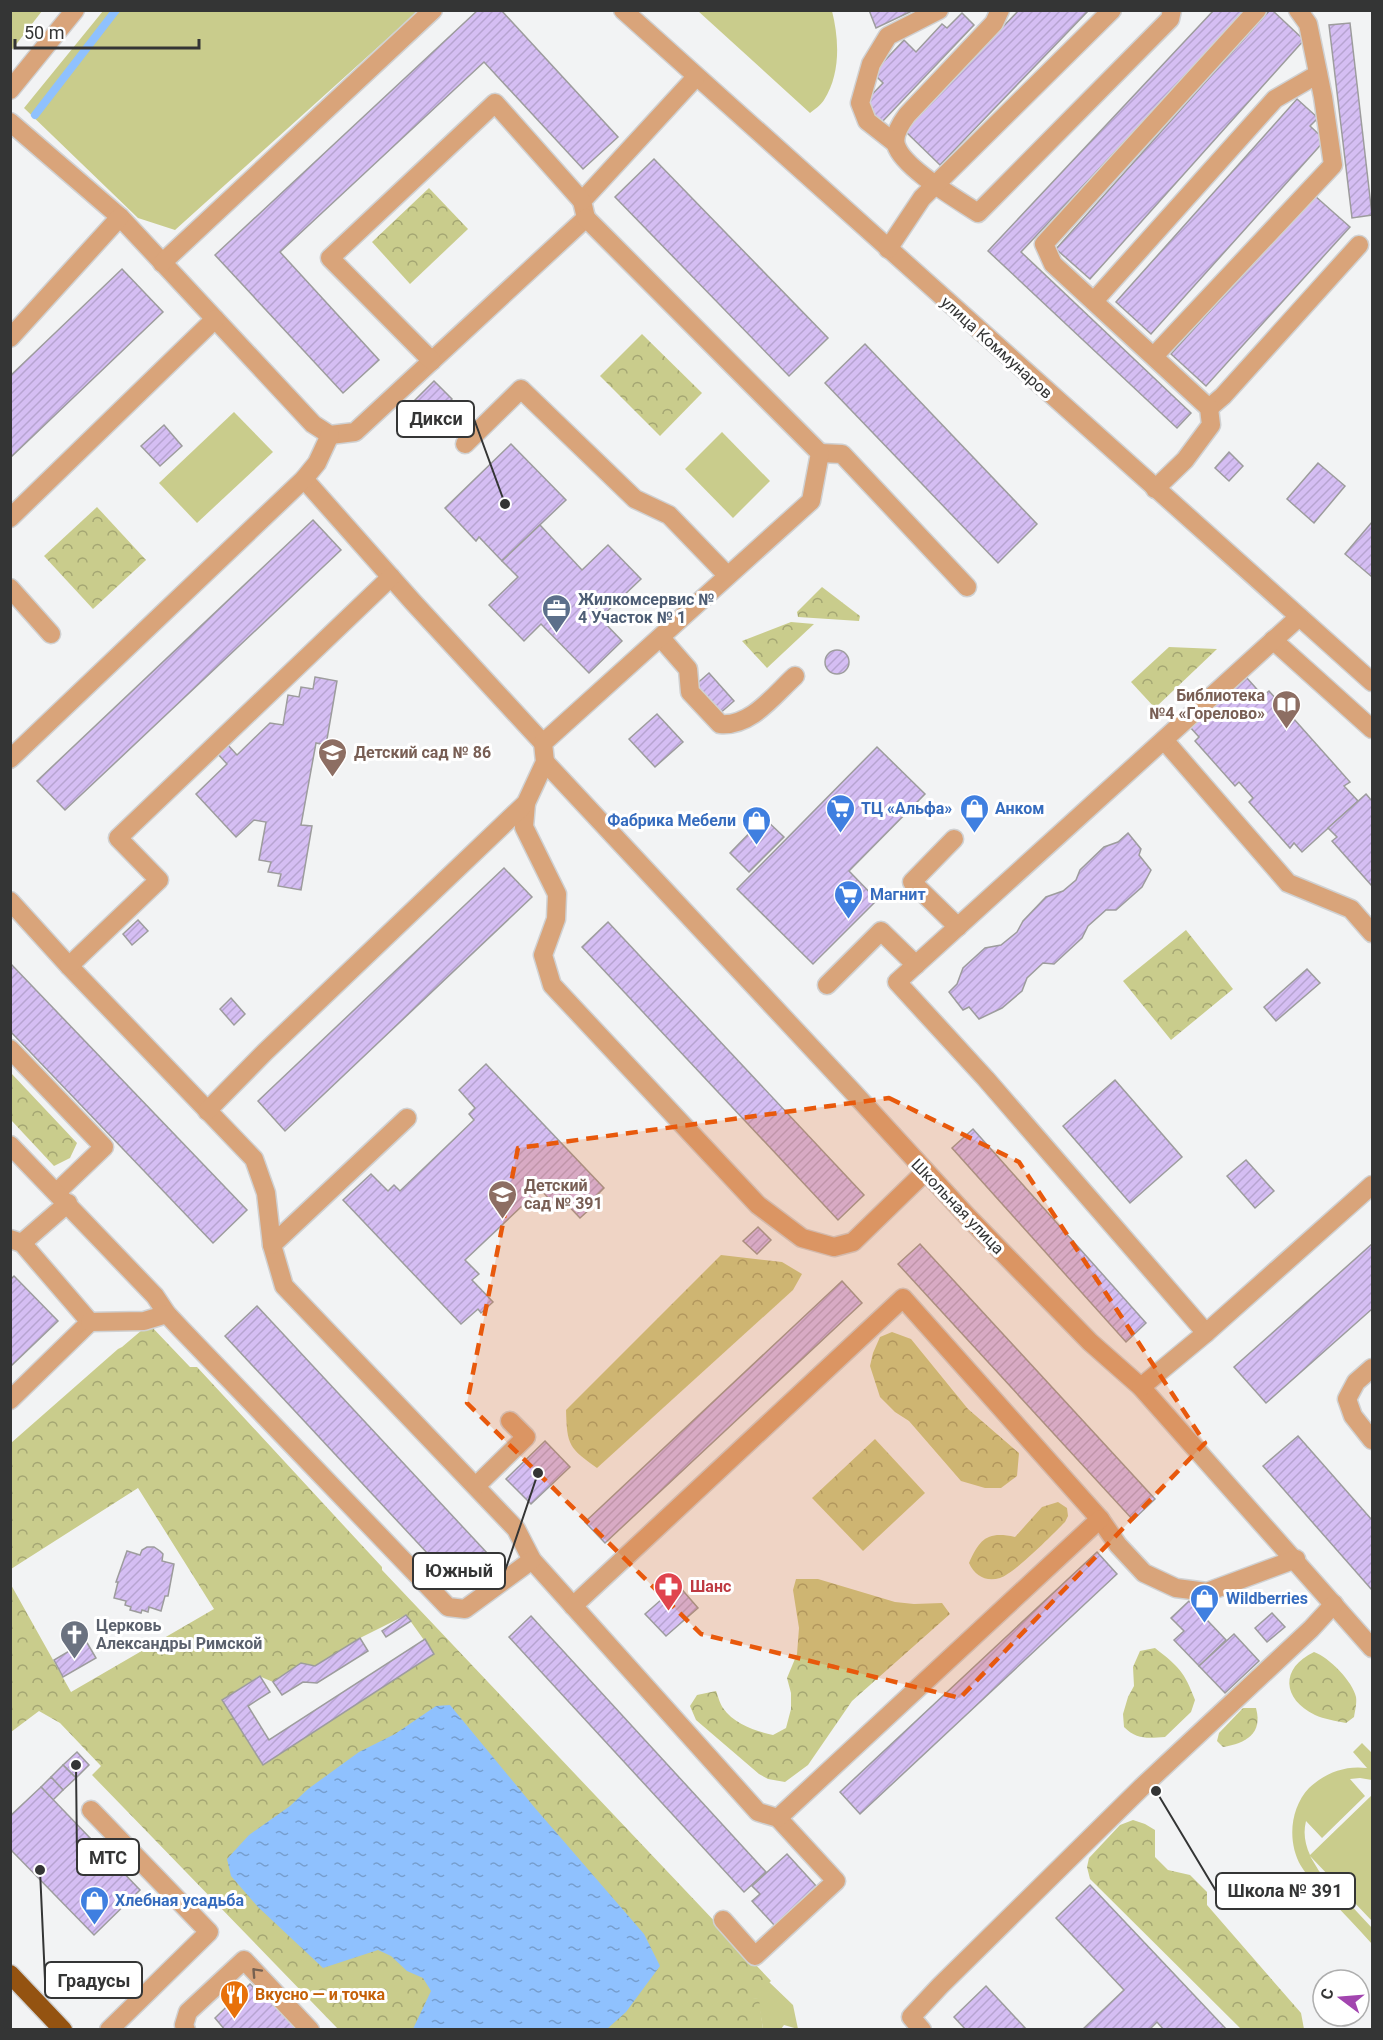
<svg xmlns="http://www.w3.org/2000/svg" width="1383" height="2040" viewBox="0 0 1383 2040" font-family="Roboto,sans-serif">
<defs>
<pattern id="forest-crowns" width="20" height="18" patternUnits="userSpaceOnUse" patternTransform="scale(1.5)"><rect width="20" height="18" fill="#c9cc8c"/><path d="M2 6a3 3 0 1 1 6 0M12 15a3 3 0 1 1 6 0" fill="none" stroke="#a4a673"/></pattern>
<pattern id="water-ripples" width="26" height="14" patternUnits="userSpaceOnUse" patternTransform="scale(1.5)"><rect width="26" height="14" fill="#8fc1fe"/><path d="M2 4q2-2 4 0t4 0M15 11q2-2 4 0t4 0" fill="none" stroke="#769ece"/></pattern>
<pattern id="building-hatch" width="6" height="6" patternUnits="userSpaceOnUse" patternTransform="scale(1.5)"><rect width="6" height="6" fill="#d5bef3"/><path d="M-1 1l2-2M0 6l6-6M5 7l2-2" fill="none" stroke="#b7a4d1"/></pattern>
</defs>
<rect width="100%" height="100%" fill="#f2f3f4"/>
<g fill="#c9cc8c">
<polygon points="11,10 42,11 11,51 10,11"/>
<polygon points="103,11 103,10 418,11 175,230 138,218 24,108"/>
<path d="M698,11H832C839,39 841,73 824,100C821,105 815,109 810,113Z"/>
<polygon points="234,412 273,452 197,523 159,483"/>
<polygon points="722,432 770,481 733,518 685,469"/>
<path d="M1362,1743L1372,1753V1780L1360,1778L1350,1779L1365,1796L1322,1838L1306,1821C1303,1833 1305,1844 1310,1855L1372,1795V1921L1310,1856L1319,1871L1372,1928V1944C1358,1928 1343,1913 1328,1897C1319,1887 1308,1878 1301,1866C1287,1842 1290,1808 1309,1788C1325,1773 1345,1765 1367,1768L1353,1752Z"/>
<polygon points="768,1981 793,2005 798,2029 784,2025 781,2029 763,2029 758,1999 725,1997"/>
</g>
<g fill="url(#forest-crowns)" fill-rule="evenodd">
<polygon points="429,188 468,229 410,284 372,242"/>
<polygon points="642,334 702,393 660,436 600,376"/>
<polygon points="97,507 146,560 93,609 44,556"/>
<polygon points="822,587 860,616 859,621 798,617 797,612"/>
<polygon points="791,622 814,624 767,668 742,641"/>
<polygon points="1169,647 1217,649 1155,708 1131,682"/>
<polygon points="1186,930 1233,989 1171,1040 1123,981"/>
<polygon points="11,1073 77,1143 70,1158 54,1166 11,1120"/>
<path d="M721,1255L782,1262L802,1274L793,1290L597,1468C569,1448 567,1446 566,1410Z"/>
<path d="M149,1324L190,1367H197L382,1567V1570L771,1981L753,1998L759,1999L763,2029H338L92,1775L101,1766L60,1723L39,1711L11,1732L10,1583L71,1692L214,1609L138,1488L11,1569V1443L118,1349L122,1347ZM406,1615L434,1654L263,1765L222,1700L259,1676L273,1682L301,1663L315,1666L360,1638Z"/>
<polygon points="892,1332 911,1339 968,1409 1019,1453 1017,1476 1001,1488 985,1488 961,1481 909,1421 895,1412 880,1397 870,1366 873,1353 880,1337"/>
<polygon points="875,1439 925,1493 863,1551 812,1498"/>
<path d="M1058,1502L1067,1508L1068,1516L1065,1522C1053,1534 1014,1574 1000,1578C986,1582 975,1576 969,1563C980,1539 987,1531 1015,1537L1042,1507Z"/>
<path d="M796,1579H818L895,1602L914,1604L942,1603L950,1614L852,1701L808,1765L785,1782L768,1779L759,1774L696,1720L690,1706L697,1695L716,1691C718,1696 720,1704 723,1708C734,1724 755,1731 773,1735L786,1728L791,1709V1693L787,1678L797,1654L799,1628L793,1590Z"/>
<path d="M1155,1648C1179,1667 1184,1671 1195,1700L1191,1712L1165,1737C1148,1738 1137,1740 1124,1727L1123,1714L1128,1697L1134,1686L1133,1667L1140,1651Z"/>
<path d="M1314,1652C1329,1657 1353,1682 1356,1697C1357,1703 1355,1711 1354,1717L1346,1723C1336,1721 1324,1719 1315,1715C1282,1699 1280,1668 1314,1652Z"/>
<path d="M1243,1708H1256C1263,1734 1246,1743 1223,1747L1217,1741L1219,1733Z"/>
<polygon points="1133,1820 1145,1824 1155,1830 1155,1857 1168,1870 1190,1875 1207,1892 1207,1905 1301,2013 1304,2029 1241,2029 1090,1879 1087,1867 1089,1858 1120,1825"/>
</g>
<polygon fill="url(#water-ripples)" points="450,1705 535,1808 644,1934 660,1966 626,2012 607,2029 413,2029 431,1991 423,1978 407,1971 391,1956 378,1950 323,1968 258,1907 231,1876 227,1859 249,1835 290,1806 308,1789 359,1752 395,1734 436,1706"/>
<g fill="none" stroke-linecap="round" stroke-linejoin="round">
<polyline stroke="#8fc1fe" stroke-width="8" points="35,115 116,10"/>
</g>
<g fill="url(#building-hatch)" stroke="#9d9c9d" stroke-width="1.5">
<polygon points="478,10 501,10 618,137 583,169 484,62 280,252 379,360 343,393 215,255"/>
<polygon points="869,10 914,10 876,28"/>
<polygon points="1019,10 1089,10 940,165 904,130"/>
<polygon points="1214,10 1248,10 1021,252 1191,413 1177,428 988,251"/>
<polygon points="1270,10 1272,10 1304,40 1090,279 1056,249"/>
<polygon points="962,13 974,25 882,122 863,104 883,83 873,73 904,40 916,52 942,24 947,28"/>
<polygon points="1350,23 1372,215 1352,218 1329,25"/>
<polygon points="1297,99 1318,118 1310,126 1325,140 1151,334 1116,302"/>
<polygon points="654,159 828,338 789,376 615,197"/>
<polygon points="1315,196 1350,227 1206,386 1171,354"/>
<polygon points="122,269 163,312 10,458 10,376"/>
<polygon points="865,344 1037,524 998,563 825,383"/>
<polygon points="434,381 452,399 432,419 414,401"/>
<polygon points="164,425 182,446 160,466 141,446"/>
<polygon points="511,444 566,500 502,561 479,537 476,541 445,508"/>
<polygon points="1229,452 1243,466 1229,481 1215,468"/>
<polygon points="1318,463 1345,486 1314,523 1287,499"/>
<polygon points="313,520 341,550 65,810 37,781"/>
<polygon points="1372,522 1372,577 1345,554"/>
<polygon points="540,525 582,570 608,545 641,579 600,618 622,641 589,673 541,624 524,641 489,605 518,577 502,561"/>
<circle cx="837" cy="662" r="12"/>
<polygon points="709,673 734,701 718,715 693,687"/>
<polygon points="315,677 337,681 326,745 316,743 301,825 312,826 301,890 278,886 281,874 268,872 271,862 259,860 266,822 254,820 236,837 196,794 227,764 217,753 227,744 237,755 270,723 283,725 288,695 299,697 301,687 313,689"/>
<polygon points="1246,677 1263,696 1269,691 1350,782 1344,786 1358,801 1302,852 1294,843 1290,848 1249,802 1253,798 1239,782 1235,786 1195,741 1199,737 1190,727"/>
<polygon points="657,714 683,742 655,767 629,739"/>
<polygon points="877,747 925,794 849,871 877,900 813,964 737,889"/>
<polygon points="1366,794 1372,801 1372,886 1332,841 1337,837 1328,828"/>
<polygon points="764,818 784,837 749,872 730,853"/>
<polygon points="1128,833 1141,849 1139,855 1151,870 1142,887 1116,910 1106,910 1088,926 1082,938 1054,964 1043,963 1027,978 1022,991 1002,1008 979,1019 969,1007 963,1010 949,992 957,984 963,968 985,948 1001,945 1017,932 1023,921 1046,897 1063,891 1076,880 1080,870 1104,847 1118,842"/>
<polygon points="504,868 532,897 285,1131 258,1101"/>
<polygon points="138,920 148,931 132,945 123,934"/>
<polygon points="608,922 864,1195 838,1220 582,947"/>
<polygon points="10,963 247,1210 213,1243 10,1031"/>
<polygon points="1307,969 1320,983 1276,1021 1264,1007"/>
<polygon points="231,998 245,1014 234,1025 220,1009"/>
<polygon points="486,1064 604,1188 588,1204 592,1207 580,1218 560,1197 553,1203 540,1189 465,1260 479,1274 472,1280 493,1302 481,1313 478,1309 461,1324 343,1200 371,1174 388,1191 394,1185 400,1191 474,1120 469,1114 475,1108 459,1090"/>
<polygon points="1115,1080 1182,1157 1130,1203 1063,1126"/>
<polygon points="973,1129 1146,1323 1126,1342 952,1148"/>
<polygon points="1246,1160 1274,1191 1255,1208 1227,1176"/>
<polygon points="758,1227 771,1240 757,1254 743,1241"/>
<polygon points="920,1244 1155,1499 1133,1520 898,1264"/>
<polygon points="1372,1244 1372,1309 1266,1403 1234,1367"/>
<polygon points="14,1276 58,1321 10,1367 10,1280"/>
<polygon points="842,1281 862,1303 605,1543 585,1522"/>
<polygon points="257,1306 488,1554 456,1584 225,1336"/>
<polygon points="1298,1436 1372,1520 1372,1590 1263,1466"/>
<polygon points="545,1441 570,1467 531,1504 506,1479"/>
<polygon points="147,1547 154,1547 160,1551 163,1554 162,1561 174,1564 168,1596 165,1596 161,1611 149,1607 148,1612 142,1610 141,1613 130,1610 131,1607 125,1605 126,1601 114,1598 118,1582 116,1582 127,1551 140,1555 142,1550"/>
<polygon points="1097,1552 1117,1574 860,1814 840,1792"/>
<polygon points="678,1585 698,1608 666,1636 645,1614"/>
<polygon points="1189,1601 1226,1640 1199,1666 1174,1640 1184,1631 1171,1618"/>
<polygon points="1272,1613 1285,1627 1267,1642 1255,1628"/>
<polygon points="406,1615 411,1621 386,1637 382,1631"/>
<polygon points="531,1616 766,1872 744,1892 509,1637"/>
<polygon points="1234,1634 1259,1661 1225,1693 1199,1666"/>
<polygon points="360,1638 368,1651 317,1683 303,1682 282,1695 273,1682 301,1663 315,1666"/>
<polygon points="425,1639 434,1654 263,1765 222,1700 260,1676 270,1692 248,1706 269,1740"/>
<polygon points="86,1641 96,1658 63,1677 54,1660"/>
<polygon points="77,1752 89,1765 76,1778 63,1765"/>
<polygon points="63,1765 76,1778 63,1790 51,1777"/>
<polygon points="51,1777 63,1790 53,1800 41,1787"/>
<polygon points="41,1787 140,1890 94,1935 10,1849 10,1816"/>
<polygon points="787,1854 817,1887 775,1926 752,1901 760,1894 752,1886"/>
<polygon points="1090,1885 1227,2030 1164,2030 1157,2022 1149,2030 1082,2030 1124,1990 1056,1918"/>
<polygon points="250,1984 254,1988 258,1984 301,2030 225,2030 215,2018"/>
<polygon points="986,1986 1027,2030 966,2030 954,2017"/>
</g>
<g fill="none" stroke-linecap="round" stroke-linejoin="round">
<defs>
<g id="minor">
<polyline points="623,10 1372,682"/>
<path d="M1000,10L994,23L907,115C901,123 893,135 896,145C903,168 957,199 978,213L1170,19L1172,10"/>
<polyline points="10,90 75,10"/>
<polyline points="10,122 120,217 313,424 330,435 355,432 586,218 582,201 696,77"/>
<polyline points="895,143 867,121 860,103 871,64 888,36 939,10"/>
<polyline points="888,249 922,198 1112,10"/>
<polyline points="162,263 433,10"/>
<polyline points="1094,301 1275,99 1318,74"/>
<polyline points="10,338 120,217"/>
<polyline points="1154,356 1333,165 1323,97 1308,24 1298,10"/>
<polyline points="432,361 330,258 495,103 582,201"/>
<polyline points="1209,408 1223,396 1359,245"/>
<polyline points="465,444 521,389 635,499 669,515 727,575"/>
<polyline points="820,453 842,454 967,587"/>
<polyline points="304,479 413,602 543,743"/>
<polyline points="1155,489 1185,460 1211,425 1209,408 1053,264 1044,244 1257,10"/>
<polyline points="10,518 215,319"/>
<polyline points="10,588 51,634"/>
<path d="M661,638L688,669L690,692L720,724C751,727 774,695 795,676"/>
<polyline points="1273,640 1372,729"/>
<polyline points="1164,740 1288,883 1351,909 1372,933"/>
<polyline points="10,759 304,479 317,463 330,435"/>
<polyline points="545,762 853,1092 966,1215 1090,1342 1141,1387 1372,1648"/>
<polyline points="526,803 524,827 557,894 556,919 543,955 552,985 758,1205 802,1238 834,1247 853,1242 925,1172"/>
<polyline points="954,839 912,882 958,927"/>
<polyline points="10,901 69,966 254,1159 266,1193 272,1245 284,1286 516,1529 532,1560 758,1812 778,1818 836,1881 755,1956 723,1920"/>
<polyline points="69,966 159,880 118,838 391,577"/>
<polyline points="827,985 881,931 916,965"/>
<polyline points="10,1049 104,1147 57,1192"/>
<polyline points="207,1111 265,1052 526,803 545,762 543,743 811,501 820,453 586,218"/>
<polyline points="10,1145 155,1296 167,1314 181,1329 448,1607 465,1609 532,1560"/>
<polyline points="10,1239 22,1243 90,1322 10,1400"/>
<polyline points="22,1243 68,1203"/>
<polyline points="272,1245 407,1118"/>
<polyline points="90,1322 144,1321 167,1314"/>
<polyline points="1206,1333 986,1079 897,982 1299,617"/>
<polyline points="1372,1368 1356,1382 1347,1399 1353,1416 1372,1440"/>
<polyline points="1141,1387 1206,1333 1372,1185"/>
<polyline points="476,1486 526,1437 510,1421"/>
<polyline points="573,1606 903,1298 1100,1519 1118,1545 1144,1573 1176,1588 1207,1592 1296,1559"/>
<polyline points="91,1810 209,1932 109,2030"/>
<polyline points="778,1818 1100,1519"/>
<polyline points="186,2030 184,2025 188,2012 244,1960 310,2030"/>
<polyline points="922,2030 911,2017 940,1986 1142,1787 1311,1629 1334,1604"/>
</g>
<polyline id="highway" points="10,1974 63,2030"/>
</defs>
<use href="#minor" stroke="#d0d1d2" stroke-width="21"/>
<use href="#highway" stroke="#d0d1d2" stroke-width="21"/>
<use href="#minor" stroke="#d9a47a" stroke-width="18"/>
<use href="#highway" stroke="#945311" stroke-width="18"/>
</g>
<defs><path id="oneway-chevron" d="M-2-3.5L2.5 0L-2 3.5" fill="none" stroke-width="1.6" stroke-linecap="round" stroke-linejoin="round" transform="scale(1.5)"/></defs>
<use stroke="#766151" href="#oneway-chevron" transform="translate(256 1972) rotate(-133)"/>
<path fill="#e8590c" fill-opacity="0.2" stroke="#e8590c" stroke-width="4.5" stroke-dasharray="12 8" stroke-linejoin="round" d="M889,1098L1019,1162L1205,1443L960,1698L701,1634L467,1403L518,1148Z"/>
<defs>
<symbol id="office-pin" viewBox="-11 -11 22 30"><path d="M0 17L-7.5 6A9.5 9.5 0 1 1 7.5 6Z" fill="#5c6f8a" stroke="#fff"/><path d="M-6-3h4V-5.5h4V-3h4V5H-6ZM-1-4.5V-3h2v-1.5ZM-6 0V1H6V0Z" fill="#fff"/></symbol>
<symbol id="library-pin" viewBox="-11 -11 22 30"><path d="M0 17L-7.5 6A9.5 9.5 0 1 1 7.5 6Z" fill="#8d6e63" stroke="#fff"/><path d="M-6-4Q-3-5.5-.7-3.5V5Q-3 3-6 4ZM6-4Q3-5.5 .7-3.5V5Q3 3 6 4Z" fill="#fff"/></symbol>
<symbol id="school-pin" viewBox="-11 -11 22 30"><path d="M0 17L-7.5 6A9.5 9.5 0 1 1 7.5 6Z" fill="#8d6e63" stroke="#fff"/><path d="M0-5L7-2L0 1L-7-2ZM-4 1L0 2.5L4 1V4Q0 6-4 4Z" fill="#fff"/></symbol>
<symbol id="supermarket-pin" viewBox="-11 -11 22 30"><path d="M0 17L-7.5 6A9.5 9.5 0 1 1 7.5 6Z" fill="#3f7fe0" stroke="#fff"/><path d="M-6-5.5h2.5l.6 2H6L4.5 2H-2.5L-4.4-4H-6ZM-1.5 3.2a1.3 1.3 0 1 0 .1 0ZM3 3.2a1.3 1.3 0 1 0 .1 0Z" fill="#fff"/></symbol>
<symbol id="shop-pin" viewBox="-11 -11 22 30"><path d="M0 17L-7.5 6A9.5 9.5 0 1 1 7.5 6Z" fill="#3f7fe0" stroke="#fff"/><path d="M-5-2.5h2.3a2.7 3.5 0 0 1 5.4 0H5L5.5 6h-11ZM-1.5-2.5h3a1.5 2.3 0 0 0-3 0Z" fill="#fff"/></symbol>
<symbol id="pharmacy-pin" viewBox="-11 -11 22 30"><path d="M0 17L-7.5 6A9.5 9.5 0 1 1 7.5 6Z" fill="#e0444e" stroke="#fff"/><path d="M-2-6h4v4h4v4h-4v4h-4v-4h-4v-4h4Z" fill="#fff"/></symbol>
<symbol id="church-pin" viewBox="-11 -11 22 30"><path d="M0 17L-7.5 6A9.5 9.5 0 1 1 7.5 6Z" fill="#6b7280" stroke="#fff"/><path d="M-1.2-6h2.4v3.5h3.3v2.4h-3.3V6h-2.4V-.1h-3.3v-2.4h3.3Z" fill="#fff"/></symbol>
<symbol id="restaurant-pin" viewBox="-11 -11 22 30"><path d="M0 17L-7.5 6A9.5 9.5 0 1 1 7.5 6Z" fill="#e8710a" stroke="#fff"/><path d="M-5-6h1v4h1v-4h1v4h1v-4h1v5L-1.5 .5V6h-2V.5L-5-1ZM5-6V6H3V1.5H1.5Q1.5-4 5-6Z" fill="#fff"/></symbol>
</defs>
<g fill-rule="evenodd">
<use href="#office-pin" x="540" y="592" width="33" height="45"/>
<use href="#library-pin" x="1270" y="688" width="33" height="45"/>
<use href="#school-pin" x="316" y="736" width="33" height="45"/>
<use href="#supermarket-pin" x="824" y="792" width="33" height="45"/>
<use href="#shop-pin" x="958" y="792" width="33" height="45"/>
<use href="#shop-pin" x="740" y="804" width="33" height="45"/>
<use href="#supermarket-pin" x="832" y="878" width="33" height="45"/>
<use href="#school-pin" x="486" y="1178" width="33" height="45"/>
<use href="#pharmacy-pin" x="652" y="1570" width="33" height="45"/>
<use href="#shop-pin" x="1188" y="1582" width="33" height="45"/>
<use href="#church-pin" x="58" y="1618" width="33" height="45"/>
<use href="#shop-pin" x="78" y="1884" width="33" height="45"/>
<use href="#restaurant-pin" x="218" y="1978" width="33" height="45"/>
</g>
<g text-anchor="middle" stroke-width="6" stroke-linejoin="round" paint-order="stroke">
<g font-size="16" fill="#343535" stroke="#fff">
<text transform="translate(997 347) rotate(42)" y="6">улица Коммунаров</text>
<text transform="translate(958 1206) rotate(46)" y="6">Школьная улица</text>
</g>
<g font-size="16" font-weight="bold" fill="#4e5e75" stroke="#fff" text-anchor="start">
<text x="578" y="605">Жилкомсервис №<tspan x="578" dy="18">4 Участок № 1</tspan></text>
</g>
<g font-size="16" font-weight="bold" fill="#785e54" stroke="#fff" text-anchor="start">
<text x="1265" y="701" text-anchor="end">Библиотека<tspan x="1265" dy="18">№4 «Горелово»</tspan></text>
<text x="354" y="758">Детский сад № 86</text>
<text x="524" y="1191">Детский<tspan x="524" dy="18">сад № 391</tspan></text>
</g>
<g font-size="16" font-weight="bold" fill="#366cbe" stroke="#fff" text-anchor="start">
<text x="861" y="814">ТЦ «Альфа»</text>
<text x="995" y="814">Анком</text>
<text x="736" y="826" text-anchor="end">Фабрика Мебели</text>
<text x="870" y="900">Магнит</text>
<text x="1226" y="1604">Wildberries</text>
<text x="115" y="1906">Хлебная усадьба</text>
</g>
<g font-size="16" font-weight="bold" fill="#be3a42" stroke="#fff" text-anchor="start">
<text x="690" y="1592">Шанс</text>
</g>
<g font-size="16" font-weight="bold" fill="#5b616d" stroke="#fff" text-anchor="start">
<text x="96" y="1631">Церковь<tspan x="96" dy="18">Александры Римской</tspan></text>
</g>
<g font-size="16" font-weight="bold" fill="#c56008" stroke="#fff" text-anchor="start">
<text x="255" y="2000">Вкусно — и точка</text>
</g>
</g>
<path fill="none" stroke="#343535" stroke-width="2" d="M505 504L474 419M538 1473L505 1571M76 1765L77 1857M1156 1791L1216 1891M40 1870L45 1980"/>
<g fill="#343535" stroke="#fff" stroke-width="2">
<circle cx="505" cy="504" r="6"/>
<circle cx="538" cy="1473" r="6"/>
<circle cx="76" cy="1765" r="6"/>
<circle cx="1156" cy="1791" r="6"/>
<circle cx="40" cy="1870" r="6"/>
</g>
<g fill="#fff" stroke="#343535" stroke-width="2">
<rect x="397" y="401" width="77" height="36" rx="6"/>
<rect x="413" y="1553" width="92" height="36" rx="6"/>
<rect x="77" y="1839" width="62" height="36" rx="6"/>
<rect x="1216" y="1873" width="139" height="36" rx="6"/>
<rect x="45" y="1962" width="97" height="36" rx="6"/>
</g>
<g font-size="18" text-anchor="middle" font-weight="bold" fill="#343535">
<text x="436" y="425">Дикси</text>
<text x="459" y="1577">Южный</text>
<text x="108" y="1864">МТС</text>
<text x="1285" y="1897">Школа № 391</text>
<text x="94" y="1987">Градусы</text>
</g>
<rect width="1383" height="2040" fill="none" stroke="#343535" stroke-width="24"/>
<g transform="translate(1341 1998) rotate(286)"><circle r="28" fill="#ffffff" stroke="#aeaeae" stroke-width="1.5"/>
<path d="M0-4.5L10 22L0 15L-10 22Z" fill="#a245af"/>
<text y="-9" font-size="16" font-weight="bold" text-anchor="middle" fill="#343535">С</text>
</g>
<path d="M15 39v9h184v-9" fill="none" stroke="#343535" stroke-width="3"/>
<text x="24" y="39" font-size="18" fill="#343535" stroke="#ffffff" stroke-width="4.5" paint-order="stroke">50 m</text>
</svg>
